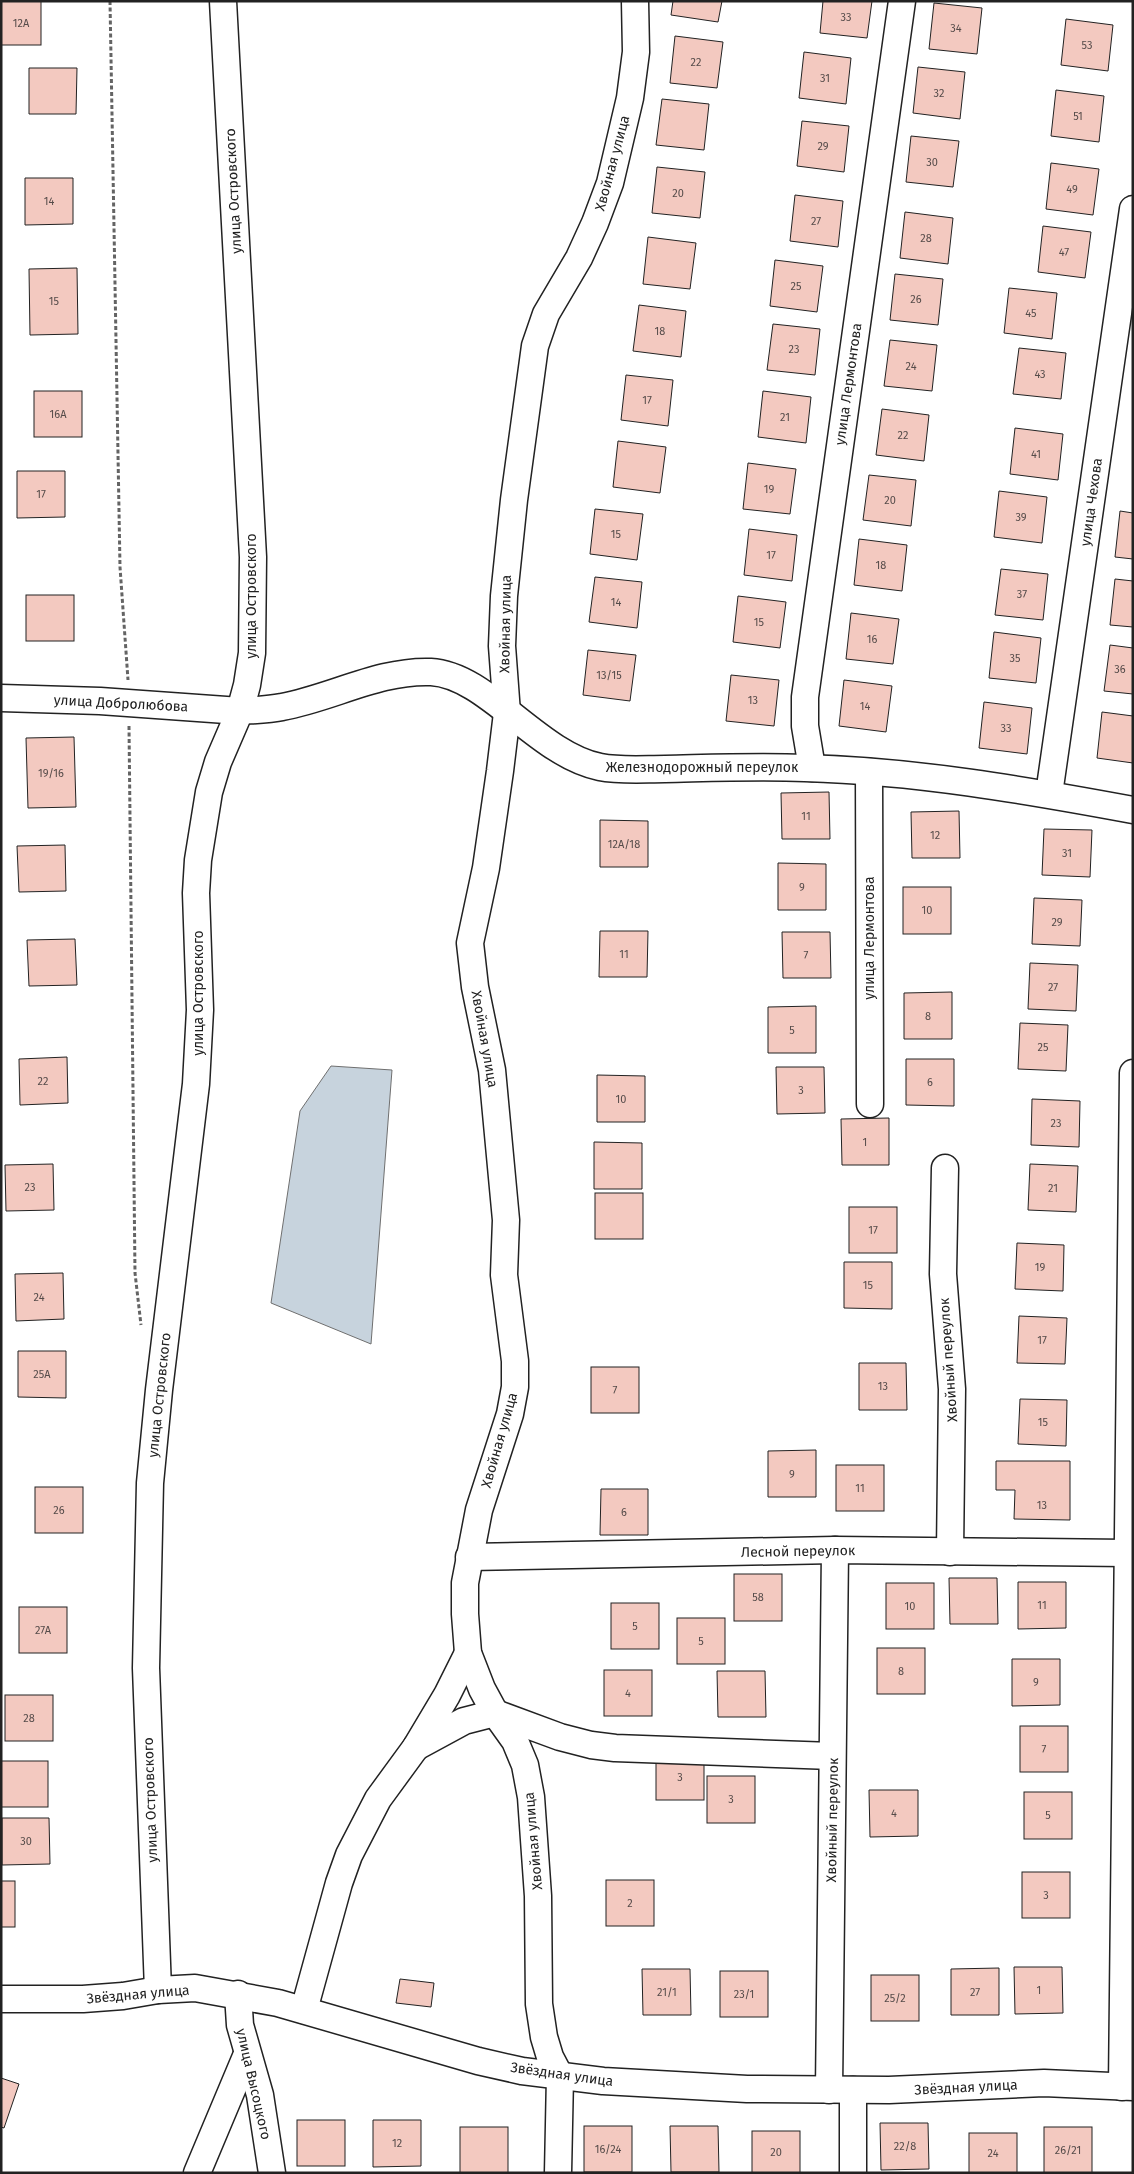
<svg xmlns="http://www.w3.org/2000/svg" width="1134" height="2174" viewBox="0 0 1134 2174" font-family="'Fira Sans',sans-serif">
<rect width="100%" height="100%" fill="#fff"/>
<polygon fill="#c7d3dd" stroke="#6f6f6f" points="331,1066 392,1070 371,1344 271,1303 300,1111"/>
<g fill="#f3c9c0" stroke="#222">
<rect x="1" y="1" width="40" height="44"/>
<polygon points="673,1 722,1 718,22 671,15"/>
<polygon points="823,1 872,1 867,38 820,33"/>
<polygon points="934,3 982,8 977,54 929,49"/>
<polygon points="1066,19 1113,25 1108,71 1061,65"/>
<polygon points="675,36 723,42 717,88 670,83"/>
<polygon points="804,52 851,58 846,104 799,98"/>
<polygon points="918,67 965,72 960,119 913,113"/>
<polygon points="29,68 77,68 76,114 29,114"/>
<polygon points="1056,90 1104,96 1099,142 1051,136"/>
<polygon points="662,99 709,104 704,150 656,145"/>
<polygon points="802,121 849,126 844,172 797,166"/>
<polygon points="911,136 959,141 953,187 906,182"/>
<polygon points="1051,163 1099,169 1093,215 1046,209"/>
<polygon points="657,167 705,172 700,218 652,213"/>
<polygon points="25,178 73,178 73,224 25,225"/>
<polygon points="795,195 843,201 838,247 790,241"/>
<polygon points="905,212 953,218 948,264 900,258"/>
<polygon points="1043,226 1091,232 1085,278 1038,272"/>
<polygon points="648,237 696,243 690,289 643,284"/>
<polygon points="775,260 823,266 817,312 770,306"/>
<polygon points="77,268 78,334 30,335 29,269"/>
<polygon points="895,274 943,279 938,325 890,320"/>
<polygon points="1009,288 1057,293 1052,339 1004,333"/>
<polygon points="639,305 686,311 681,357 633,351"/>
<polygon points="773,324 820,329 815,375 767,370"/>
<polygon points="890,340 937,345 932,391 884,386"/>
<polygon points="1019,348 1066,353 1061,399 1013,394"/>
<polygon points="626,375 673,380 668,426 621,420"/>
<rect x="34" y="391" width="48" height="46"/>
<polygon points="763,391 811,397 806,443 758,437"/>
<polygon points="882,409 929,415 924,461 876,455"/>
<polygon points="1015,428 1063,434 1058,480 1010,474"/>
<polygon points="618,441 666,447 660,493 613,487"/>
<polygon points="748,463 796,469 790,514 743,509"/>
<polygon points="17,471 65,471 65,517 17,518"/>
<polygon points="869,475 916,480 911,526 863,520"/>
<polygon points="999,491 1047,497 1042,543 994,537"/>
<polygon points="595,509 643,514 637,560 590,554"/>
<polygon points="1120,511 1133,513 1133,559 1115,557"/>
<polygon points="749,529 797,535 792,581 744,575"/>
<polygon points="859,539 907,545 902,591 854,585"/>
<polygon points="1001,569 1048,574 1043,620 995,615"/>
<polygon points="595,577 642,582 637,628 589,622"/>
<polygon points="1115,579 1133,581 1133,627 1110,625"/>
<rect x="26" y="595" width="48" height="46"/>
<polygon points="738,596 786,602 780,648 733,642"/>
<polygon points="851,613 899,619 893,664 846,659"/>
<polygon points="994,632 1041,638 1036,683 989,678"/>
<polygon points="1110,645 1133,648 1133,694 1104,691"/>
<polygon points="588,650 636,655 630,701 583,695"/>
<polygon points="731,675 779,680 774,726 726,721"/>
<polygon points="844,680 892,686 886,732 839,726"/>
<polygon points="984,702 1032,708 1027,754 979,748"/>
<polygon points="1102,712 1133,716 1133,763 1097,758"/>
<polygon points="74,737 76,807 28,808 26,738"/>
<polygon points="829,792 830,839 782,839 781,793"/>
<polygon points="959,811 960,858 912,858 911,812"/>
<polygon points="600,820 648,821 648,867 600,867"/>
<polygon points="1044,829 1092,830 1090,877 1042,875"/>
<polygon points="65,845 66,891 19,892 17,846"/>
<polygon points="778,863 826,864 826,910 778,910"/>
<rect x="903" y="887" width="48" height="47"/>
<polygon points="1034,898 1082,900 1080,946 1032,944"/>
<polygon points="600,931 648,931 647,977 599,977"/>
<polygon points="782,932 830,932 831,978 783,978"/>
<polygon points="75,939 77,985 29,986 27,940"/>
<polygon points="1030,963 1078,965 1076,1011 1028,1009"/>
<polygon points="952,992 952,1039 904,1039 904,993"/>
<polygon points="816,1006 816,1053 768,1053 768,1007"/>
<polygon points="1020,1023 1068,1025 1066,1071 1018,1069"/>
<polygon points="67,1057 68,1103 20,1105 19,1059"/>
<polygon points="906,1059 954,1059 954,1106 906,1105"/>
<polygon points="776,1067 824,1067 825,1113 777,1114"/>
<polygon points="597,1075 645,1076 645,1122 597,1122"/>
<polygon points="1032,1099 1080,1101 1079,1147 1031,1145"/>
<polygon points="889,1118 889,1165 842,1165 841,1119"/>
<polygon points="594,1142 642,1143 642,1189 594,1189"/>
<polygon points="53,1164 54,1210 6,1211 5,1165"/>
<polygon points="1030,1164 1078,1166 1076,1212 1028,1210"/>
<rect x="595" y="1193" width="48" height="46"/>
<rect x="849" y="1207" width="48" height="46"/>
<polygon points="1017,1243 1064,1245 1063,1291 1015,1289"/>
<polygon points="844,1262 892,1262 892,1309 844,1308"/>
<polygon points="63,1273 64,1319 16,1321 15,1274"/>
<polygon points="1019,1316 1067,1318 1065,1364 1017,1363"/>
<polygon points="18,1351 66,1351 66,1398 18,1397"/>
<polygon points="859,1363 906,1363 907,1410 859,1410"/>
<rect x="591" y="1367" width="48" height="46"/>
<polygon points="1020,1399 1067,1400 1066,1446 1018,1444"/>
<polygon points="816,1450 816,1497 768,1497 768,1451"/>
<polygon points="996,1461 1070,1461 1070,1520 1014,1519 1015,1490 996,1490"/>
<rect x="836" y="1465" width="48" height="46"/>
<rect x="35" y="1487" width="48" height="46"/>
<polygon points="601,1489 648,1489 648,1535 600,1535"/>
<rect x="734" y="1574" width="48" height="47"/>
<polygon points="949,1578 997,1578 998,1624 950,1624"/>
<polygon points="1018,1582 1066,1582 1066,1628 1018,1629"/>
<rect x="886" y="1583" width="48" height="46"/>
<rect x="611" y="1603" width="48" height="46"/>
<rect x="19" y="1607" width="48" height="46"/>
<rect x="677" y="1618" width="48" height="46"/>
<rect x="877" y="1648" width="48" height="46"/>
<polygon points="1012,1659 1060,1659 1060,1705 1012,1706"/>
<rect x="604" y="1670" width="48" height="46"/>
<polygon points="717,1671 765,1671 766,1717 718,1717"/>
<rect x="5" y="1695" width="48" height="46"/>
<rect x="1020" y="1726" width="48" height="46"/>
<rect x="656" y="1754" width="48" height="46"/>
<rect x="1" y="1761" width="47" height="46"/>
<rect x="707" y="1776" width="48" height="47"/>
<polygon points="869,1790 918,1790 918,1836 870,1837"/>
<rect x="1024" y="1792" width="48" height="47"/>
<polygon points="2,1818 49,1818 50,1864 2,1865"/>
<rect x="1022" y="1872" width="48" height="46"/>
<rect x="606" y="1880" width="48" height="46"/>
<rect x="1" y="1881" width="14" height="46"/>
<polygon points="1014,1967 1062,1967 1063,2013 1015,2014"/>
<polygon points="999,1968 999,2015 951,2015 951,1969"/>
<polygon points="642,1969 690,1969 691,2015 643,2015"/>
<rect x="720" y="1971" width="48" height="46"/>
<rect x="871" y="1975" width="48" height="46"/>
<polygon points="400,1979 434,1983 431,2007 396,2003"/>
<polygon points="1,2078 19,2084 4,2128 1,2127"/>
<rect x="297" y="2120" width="48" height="46"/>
<polygon points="373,2120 421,2120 421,2166 373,2167"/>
<polygon points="880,2123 928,2123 929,2169 881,2170"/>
<rect x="584" y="2126" width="48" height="46"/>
<polygon points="670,2126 718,2126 719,2172 671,2172"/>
<rect x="460" y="2127" width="48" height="46"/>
<rect x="1044" y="2127" width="48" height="46"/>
<rect x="752" y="2131" width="48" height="42"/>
<rect x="969" y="2133" width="48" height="40"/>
</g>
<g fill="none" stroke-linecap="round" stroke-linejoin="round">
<defs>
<g id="minor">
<path d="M1,698L100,701L240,711C254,710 268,710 282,707C332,698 379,670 431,672C487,675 537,754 600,767C620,771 644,769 665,769C711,768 758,766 805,768C915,771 1025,790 1133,810"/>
<polyline points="812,768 805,726 805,697 902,1"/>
<polyline points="869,772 870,1104"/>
<polyline points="1049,794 1133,209"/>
<polyline points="945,1168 943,1274 952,1389 950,1552"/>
<polyline points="469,1557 835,1550 1127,1553"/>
<polyline points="416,1747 464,1721 495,1713 560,1737 591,1745 615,1748 832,1756"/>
<polyline points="158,1990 146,1668 150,1483 159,1390 196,1084 200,1010 196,893 198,860 209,792 218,762 240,711 247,685 252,653 253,557 223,1"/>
<polyline points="238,1994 240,2025 260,2095 272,2173"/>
<polyline points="1,1999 83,1999 123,1996 158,1990 195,1988 278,2003 478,2061 522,2071 603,2081 747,2089 889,2090 1044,2083 1133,2087"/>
<polyline points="304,2010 339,1883 349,1855 378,1799 416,1747 447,1695 468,1653"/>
<polyline points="1122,2087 1133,1073"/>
<polyline points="829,2090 835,1550"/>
<polyline points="197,2173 247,2054"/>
<polyline points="558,2173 560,2076 550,2057 544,2037 539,2004 538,1896 531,1797 525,1765 515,1741 495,1713 482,1689 468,1653 465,1614 465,1583 479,1510 510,1414 515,1387 515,1361 504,1275 506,1220 492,1070 475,987 470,943 486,868 500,771 507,713 502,646 504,596 514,500 535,346 546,314 579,258 595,223 610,183 630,98 636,52 635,1"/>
<polyline points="853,2173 853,2090"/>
</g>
</defs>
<use href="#minor" stroke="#222" stroke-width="29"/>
<g stroke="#646464" stroke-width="3" stroke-dasharray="4 2.5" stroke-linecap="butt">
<polyline points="110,1 120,567 128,680"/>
<polyline points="129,726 135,1273 141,1325"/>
</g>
<use href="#minor" stroke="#fff" stroke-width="26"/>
</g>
<g text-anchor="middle" stroke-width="4" stroke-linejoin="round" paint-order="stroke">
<g font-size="11" fill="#564c4a">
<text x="846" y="21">33</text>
<text x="21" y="27">12А</text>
<text x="956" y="32">34</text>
<text x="1087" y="49">53</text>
<text x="696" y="66">22</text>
<text x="825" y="82">31</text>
<text x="939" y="97">32</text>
<text x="1078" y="120">51</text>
<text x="823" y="150">29</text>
<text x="932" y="166">30</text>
<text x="1072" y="193">49</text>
<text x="678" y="197">20</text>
<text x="49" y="205">14</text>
<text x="816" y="225">27</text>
<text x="926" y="242">28</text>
<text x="1064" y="256">47</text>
<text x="796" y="290">25</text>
<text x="916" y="303">26</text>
<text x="54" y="305">15</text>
<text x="1031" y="317">45</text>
<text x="660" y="335">18</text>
<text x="794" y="353">23</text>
<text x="911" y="370">24</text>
<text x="1040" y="378">43</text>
<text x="647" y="404">17</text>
<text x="58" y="418">16А</text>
<text x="785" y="421">21</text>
<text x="903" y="439">22</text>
<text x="1036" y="458">41</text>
<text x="769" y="493">19</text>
<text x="41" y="498">17</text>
<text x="890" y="504">20</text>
<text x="1021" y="521">39</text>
<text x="616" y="538">15</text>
<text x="771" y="559">17</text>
<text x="881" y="569">18</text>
<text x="1022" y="598">37</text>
<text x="616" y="606">14</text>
<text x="759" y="626">15</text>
<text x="872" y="643">16</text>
<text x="1015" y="662">35</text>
<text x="1120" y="673">36</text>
<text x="609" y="679">13/15</text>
<text x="753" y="704">13</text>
<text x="865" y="710">14</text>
<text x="1006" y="732">33</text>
<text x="51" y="777">19/16</text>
<text x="806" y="820">11</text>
<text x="935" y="839">12</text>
<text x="624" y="848">12А/18</text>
<text x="1067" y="857">31</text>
<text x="802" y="891">9</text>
<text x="927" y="914">10</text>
<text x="1057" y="926">29</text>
<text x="624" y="958">11</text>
<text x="806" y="959">7</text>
<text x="1053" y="991">27</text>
<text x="928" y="1020">8</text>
<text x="792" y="1034">5</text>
<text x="1043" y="1051">25</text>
<text x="43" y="1085">22</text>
<text x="930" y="1086">6</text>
<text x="801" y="1094">3</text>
<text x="621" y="1103">10</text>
<text x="1056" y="1127">23</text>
<text x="865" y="1146">1</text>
<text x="30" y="1191">23</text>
<text x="1053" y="1192">21</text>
<text x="873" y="1234">17</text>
<text x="1040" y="1271">19</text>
<text x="868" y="1289">15</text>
<text x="39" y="1301">24</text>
<text x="1042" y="1344">17</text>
<text x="42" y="1378">25А</text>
<text x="883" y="1390">13</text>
<text x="615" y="1394">7</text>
<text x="1043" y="1426">15</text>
<text x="792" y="1478">9</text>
<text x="860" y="1492">11</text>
<text x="1042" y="1509">13</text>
<text x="59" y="1514">26</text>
<text x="624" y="1516">6</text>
<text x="758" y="1601">58</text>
<text x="1042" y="1609">11</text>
<text x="910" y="1610">10</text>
<text x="635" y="1630">5</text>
<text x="43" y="1634">27А</text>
<text x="701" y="1645">5</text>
<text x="901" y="1675">8</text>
<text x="1036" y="1686">9</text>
<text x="628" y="1697">4</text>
<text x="29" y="1722">28</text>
<text x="1044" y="1753">7</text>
<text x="680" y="1781">3</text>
<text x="731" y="1803">3</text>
<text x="894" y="1817">4</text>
<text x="1048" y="1819">5</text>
<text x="26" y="1845">30</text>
<text x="1046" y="1899">3</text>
<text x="630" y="1907">2</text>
<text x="1039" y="1994">1</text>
<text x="667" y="1996">21/1</text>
<text x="975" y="1996">27</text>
<text x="744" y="1998">23/1</text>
<text x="895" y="2002">25/2</text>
<text x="397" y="2147">12</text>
<text x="905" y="2150">22/8</text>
<text x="608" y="2153">16/24</text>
<text x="1068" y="2154">26/21</text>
<text x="776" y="2156">20</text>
<text x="993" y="2157">24</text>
</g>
<g font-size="14" fill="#222" stroke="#fff">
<text transform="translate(612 163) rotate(-75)" y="5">Хвойная улица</text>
<text transform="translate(233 191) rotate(-93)" y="5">улица Островского</text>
<text transform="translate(848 384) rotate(-82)" y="5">улица Лермонтова</text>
<text transform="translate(1091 502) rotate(-82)" y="5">улица Чехова</text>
<text transform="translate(251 596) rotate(-90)" y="5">улица Островского</text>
<text transform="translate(505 624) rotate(-89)" y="5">Хвойная улица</text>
<text transform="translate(121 703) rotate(3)" y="5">улица Добролюбова</text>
<text x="702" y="772">Железнодорожный переулок</text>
<text transform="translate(869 938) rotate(-90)" y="5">улица Лермонтова</text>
<text transform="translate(198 993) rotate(-90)" y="5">улица Островского</text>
<text transform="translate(485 1039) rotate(80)" y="5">Хвойная улица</text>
<text transform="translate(948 1360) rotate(-94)" y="5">Хвойный переулок</text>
<text transform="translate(159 1395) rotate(-84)" y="5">улица Островского</text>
<text transform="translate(499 1440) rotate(-74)" y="5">Хвойная улица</text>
<text transform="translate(798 1551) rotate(-1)" y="5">Лесной переулок</text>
<text transform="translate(150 1800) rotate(-92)" y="5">улица Островского</text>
<text transform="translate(832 1820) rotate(-89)" y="5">Хвойный переулок</text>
<text transform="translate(533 1841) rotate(-95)" y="5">Хвойная улица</text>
<text transform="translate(138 1994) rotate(-5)" y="5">Звёздная улица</text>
<text transform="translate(562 2074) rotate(8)" y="5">Звёздная улица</text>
<text transform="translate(254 2084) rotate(77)" y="5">улица Высоцкого</text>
<text transform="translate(966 2087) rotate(-3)" y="5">Звёздная улица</text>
</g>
</g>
<rect width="1134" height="2174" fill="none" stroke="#222222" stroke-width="5"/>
</svg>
